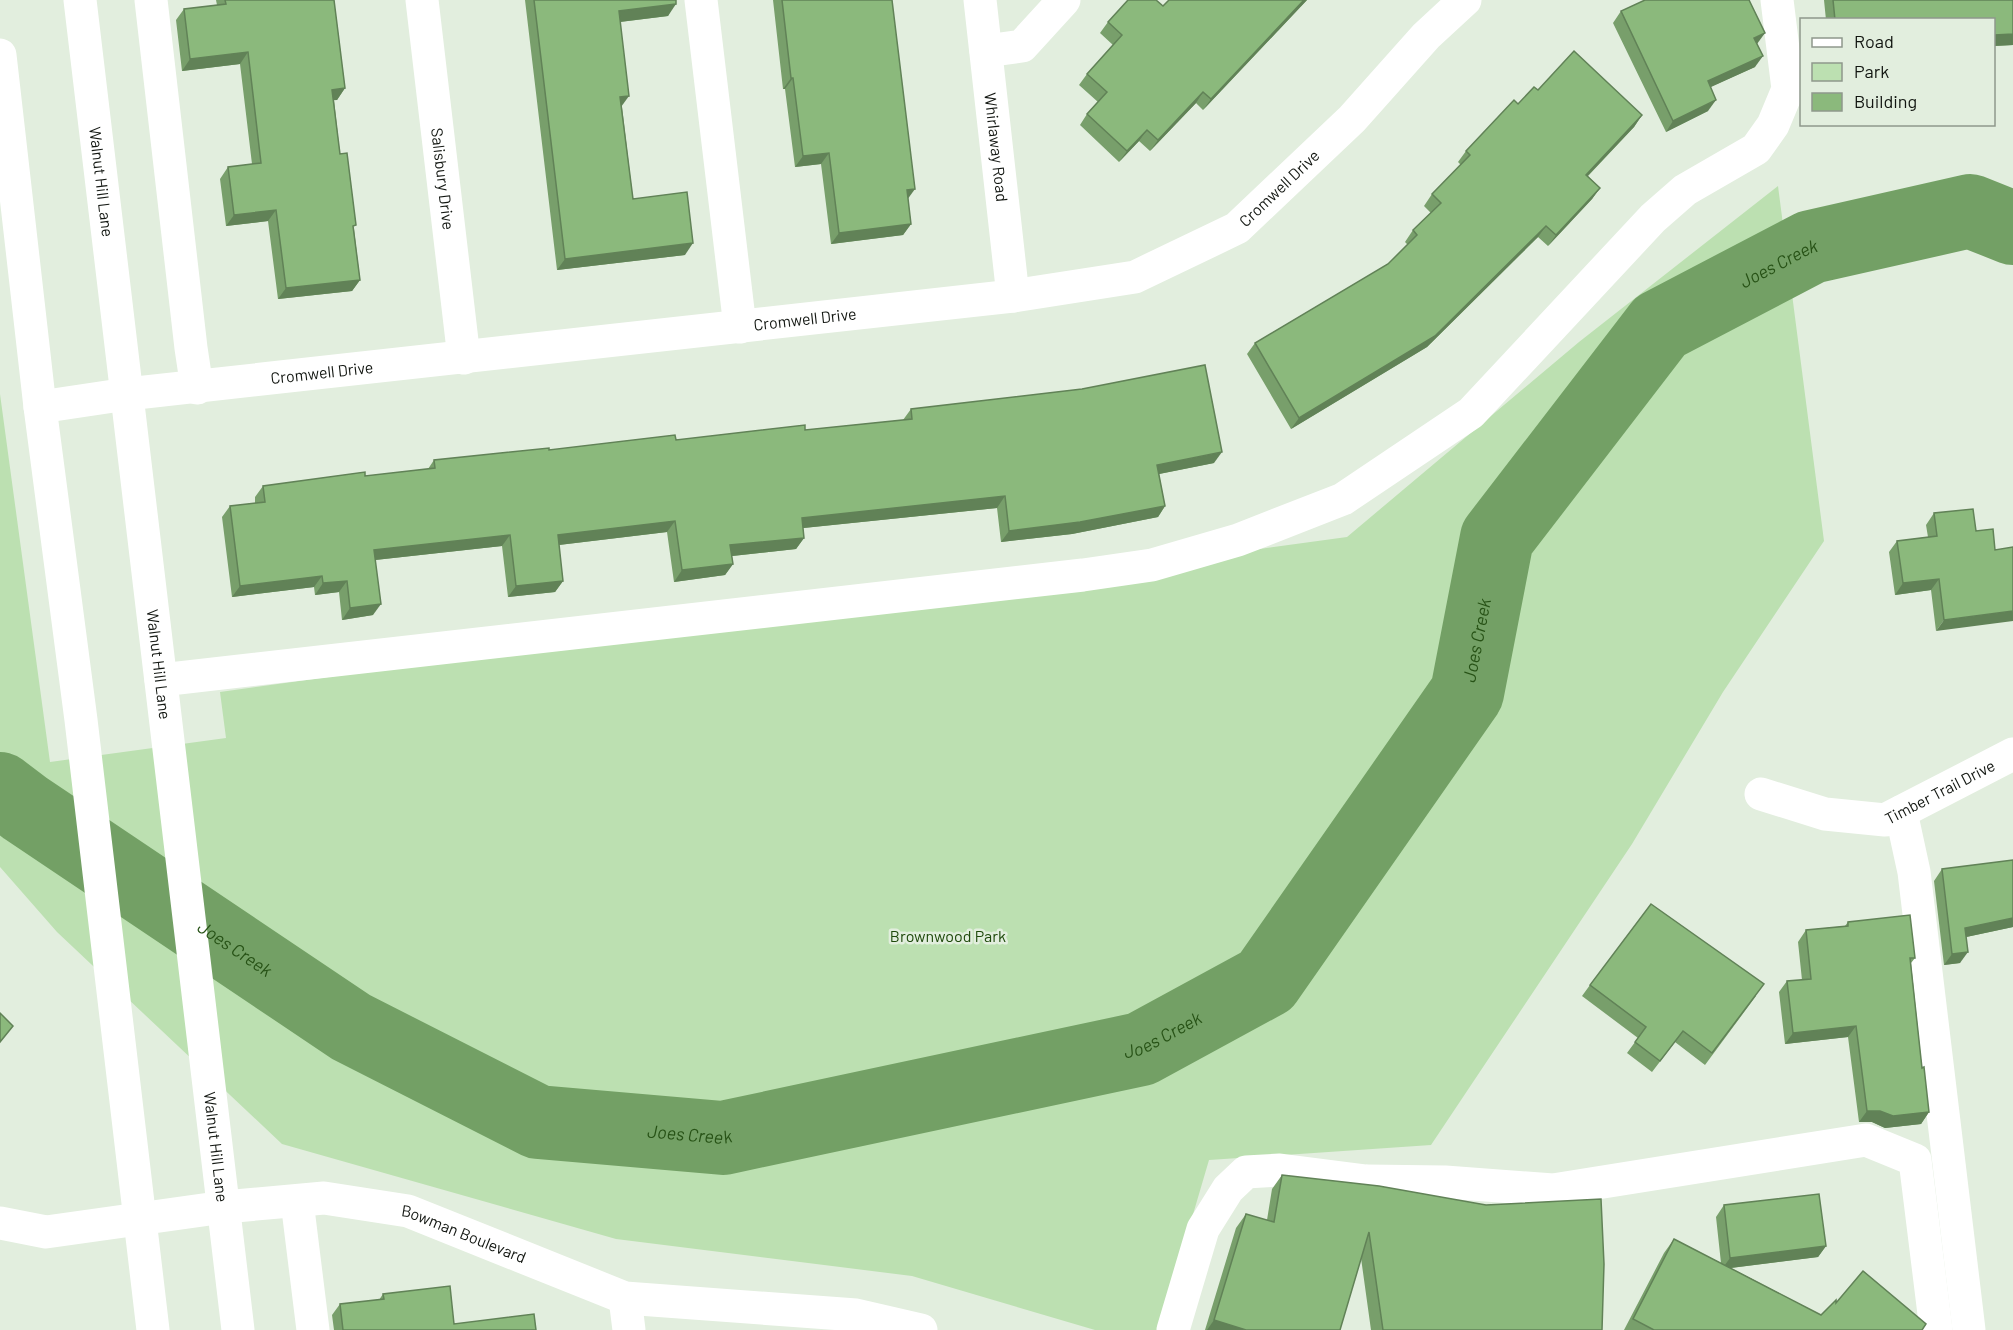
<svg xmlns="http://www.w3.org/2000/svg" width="2013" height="1330" viewBox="0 0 2013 1330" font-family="Barlow,sans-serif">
<rect width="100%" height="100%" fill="#e2eede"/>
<polygon fill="#bce0b1" points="1778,186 1824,541 1723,692 1632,844 1431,1145 1209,1160 1159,1330 1095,1330 912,1276 616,1239 282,1144 57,932 0,867 0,394 50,762 226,738 220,692 1347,537 1579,342"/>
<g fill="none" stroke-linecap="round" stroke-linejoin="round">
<path stroke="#73a065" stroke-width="74" id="s1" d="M0,789L25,808L351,1027L538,1122L723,1138L1141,1049L1266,981L1467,693L1497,538L1660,326L1811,247L1970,211L2013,228"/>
<g stroke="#fff" stroke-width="33">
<polyline points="151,0 191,348 197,388"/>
<path id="s2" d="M422,0L464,358"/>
<polyline points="701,0 740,327"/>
<path id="s3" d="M980,0L1013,296"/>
<polyline points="986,51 1022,46 1064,0"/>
<path id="s4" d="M40,407L127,394L1013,296L1135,277L1237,228L1352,119L1426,36L1465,0"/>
<polyline points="161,680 1083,575 1152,565 1238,540 1343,499 1471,413 1653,218 1685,190 1756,149 1773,125 1788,89 1777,0"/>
<path id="s5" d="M1761,794L1825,814L1885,820L2013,754"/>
<polyline points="1901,812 1914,872 1969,1330"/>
<polyline points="297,1201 313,1330"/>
<path id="s6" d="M0,1223L46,1232L224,1207L324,1198L408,1211L625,1298L856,1315L921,1330"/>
<polyline points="625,1298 629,1330"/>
<polyline points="1173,1330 1203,1229 1228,1189 1246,1172 1280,1170 1366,1181 1445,1182 1553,1190 1866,1140 1915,1160 1936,1330"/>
</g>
<g stroke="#fff" stroke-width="33">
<path id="s7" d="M80,0L238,1330"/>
<polyline points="0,55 40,407 81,720 153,1330"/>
</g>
</g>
<g fill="#789f6b">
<polygon points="216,0 334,0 345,88 337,100 334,100 340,154 354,229 360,280 352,291 278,299 268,221 226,226 220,179 228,167 252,164 240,64 182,71 176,20 184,9 217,5"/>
<polygon points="525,0 676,0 668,16 620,22 622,107 633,199 685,255 557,270"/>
<polygon points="773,0 892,0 908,198 911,224 903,235 831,244 821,164 795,167 785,89 783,89"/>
<polygon points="1169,0 1307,0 1203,110 1196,103 1150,151 1139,141 1119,162 1080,125 1087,114 1098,102 1079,85 1087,74 1113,45 1100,33 1108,22 1163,6"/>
<polygon points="1824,0 2013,0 2013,45 1994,46 1994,20 1826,20"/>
<polygon points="1621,11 1757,44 1755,67 1710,87 1708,111 1666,132 1613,23"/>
<polygon points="1538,90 1642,115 1634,127 1588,176 1600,188 1592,199 1548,246 1538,237 1427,347 1291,429 1247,354 1255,343 1388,264 1408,245 1405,242 1413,230 1431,213 1424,206 1432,194 1461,165 1458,162 1466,151 1518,104"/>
<polygon points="911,409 1214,463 1159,474 1165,506 1158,517 1072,534 1001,542 997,508 803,528 804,538 796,549 732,556 733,564 725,575 674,582 667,532 559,545 563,581 555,592 508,597 502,546 375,560 373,615 342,620 339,592 315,595 314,587 232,597 222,517 230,506 255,503 255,497 263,486 365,476 428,469 434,460 676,440 805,430 903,420"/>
<polygon points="1934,513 1976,531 1995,550 1936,631 1931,590 1895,595 1889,552 1897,541 1928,537 1926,525"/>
<polygon points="1942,869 2013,927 1966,937 1960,963 1944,965 1934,881"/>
<polygon points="1848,922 1915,958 1911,963 1922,1068 1929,1112 1921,1124 1885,1128 1872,1122 1859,1122 1848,1037 1785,1044 1779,992 1787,981 1802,980 1798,942 1806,930 1845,926"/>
<polygon points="1590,985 1756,996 1705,1065 1675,1042 1652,1072 1627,1053 1638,1038 1582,996"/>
<polygon points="1282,1175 1602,1330 1371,1330 1361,1258 1340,1330 1205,1330 1236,1228 1246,1214 1267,1220 1272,1189"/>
<polygon points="1724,1205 1826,1246 1818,1257 1731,1268 1821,1315 1836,1303 1926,1324 1922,1330 1624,1330 1664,1253 1674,1239 1721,1263 1716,1217"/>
<polygon points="383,1294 454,1324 536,1330 334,1330 332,1315 340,1304 379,1300"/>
</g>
<g fill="#618257">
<polygon points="1304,0 1307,0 1203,110 1211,99"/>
<polygon points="676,4 668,16 611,23 619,11"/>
<polygon points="1765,33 1757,44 1754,38"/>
<polygon points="2013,34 2013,45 1994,46 1994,35"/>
<polygon points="248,52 240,64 182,71 190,59"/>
<polygon points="1763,56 1755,67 1700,92 1708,81"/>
<polygon points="791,78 793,78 785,89 783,89"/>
<polygon points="345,88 337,100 324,101 332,90"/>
<polygon points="1203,92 1196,103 1150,151 1158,140"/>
<polygon points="629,96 621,107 620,97"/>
<polygon points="1716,100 1708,111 1666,132 1673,121"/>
<polygon points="1642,115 1634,127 1578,186 1586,175"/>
<polygon points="1147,130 1139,141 1119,162 1127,151"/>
<polygon points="829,153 821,164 795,167 803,156"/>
<polygon points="1600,188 1592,199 1548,246 1556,235"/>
<polygon points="915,189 907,200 907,190"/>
<polygon points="276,210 268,221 226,226 234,215"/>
<polygon points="911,224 903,235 831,244 839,233"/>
<polygon points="1546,226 1538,237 1427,347 1291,429 1299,418"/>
<polygon points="693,243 685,255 557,270 565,259"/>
<polygon points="360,280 352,291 278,299 286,288"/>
<polygon points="1222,452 1214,463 1149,476 1157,465"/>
<polygon points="1005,496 997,508 794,529 802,518"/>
<polygon points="1165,506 1158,517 1072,534 1001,542 1009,531"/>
<polygon points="675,521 667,532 550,546 558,535"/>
<polygon points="510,535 502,546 366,561 374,550"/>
<polygon points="804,538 796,549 723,557 730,545"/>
<polygon points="733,564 725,575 674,582 682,570"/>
<polygon points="322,576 314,587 232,597 240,586"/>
<polygon points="1939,579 1931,590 1895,595 1903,583"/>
<polygon points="347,581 339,592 315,595 323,583"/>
<polygon points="563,581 555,592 508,597 516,586"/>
<polygon points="381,604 373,615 342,620 350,608"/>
<polygon points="2013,611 2013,621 1936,631 1944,620"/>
<polygon points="2013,918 2013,927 1957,939 1965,928"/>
<polygon points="1968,952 1960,963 1944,965 1952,954"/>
<polygon points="1856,1026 1848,1037 1785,1044 1793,1033"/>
<polygon points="1867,1111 1929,1112 1921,1124 1885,1128 1872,1122 1859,1122"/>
<polygon points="1826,1246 1818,1257 1722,1269 1730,1258"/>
<polygon points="1214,1320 1246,1330 1207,1330"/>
</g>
<g fill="#8bb97c" stroke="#618257" stroke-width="1.5">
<polygon points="225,0 334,0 345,88 332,90 340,154 347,153 356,225 353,226 360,280 286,288 276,210 234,215 228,167 261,163 248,52 190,59 184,9 226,4"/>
<polygon points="534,0 676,0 676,4 619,11 629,96 620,97 633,199 687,192 693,243 565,259"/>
<polygon points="782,0 892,0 915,189 907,190 911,224 839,233 829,153 803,156 793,78 791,78"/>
<polygon points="1128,0 1156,0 1163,6 1169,0 1304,0 1211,99 1203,92 1158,140 1147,130 1127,151 1087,114 1107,92 1087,74 1122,35 1108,22"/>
<polygon points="1645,0 1749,0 1765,33 1754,38 1763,56 1708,81 1716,100 1673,121 1621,11"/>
<polygon points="1833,0 2013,0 2013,34 1994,35 1994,20 1835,20"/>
<polygon points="1574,51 1642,115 1586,175 1600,188 1556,235 1546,226 1435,336 1299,418 1255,343 1388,264 1417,235 1413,230 1441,203 1432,194 1470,155 1466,151 1514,100 1518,104 1534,87 1538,90"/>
<polygon points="1205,365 1222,452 1157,465 1165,506 1080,522 1009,531 1005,496 802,518 804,538 730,545 733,564 682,570 675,521 558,535 563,581 516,586 510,535 374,550 381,604 350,608 347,581 323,583 322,576 240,586 230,506 265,502 263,486 365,472 365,476 435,468 434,460 549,448 549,450 675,435 676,440 805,425 805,430 912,419 911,409 1082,389"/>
<polygon points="1973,509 1976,531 1993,529 1995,550 2013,547 2013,611 1944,620 1939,579 1903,583 1897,541 1937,536 1934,513"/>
<polygon points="2013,860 2013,918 1965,928 1968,952 1952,954 1942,869"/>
<polygon points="1651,904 1764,984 1712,1053 1683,1031 1660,1061 1635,1042 1646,1027 1590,985"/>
<polygon points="1910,915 1915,958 1910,958 1922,1068 1924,1067 1929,1112 1893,1116 1880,1111 1867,1111 1856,1026 1793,1033 1787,981 1811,979 1806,930 1848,926 1848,922"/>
<polygon points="0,1013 13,1026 0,1042"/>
<polygon points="1282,1175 1379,1186 1486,1205 1601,1199 1604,1264 1602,1330 1383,1330 1369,1232 1340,1330 1246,1330 1214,1320 1246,1214 1274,1222"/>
<polygon points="1819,1194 1826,1246 1730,1258 1724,1205"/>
<polygon points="1674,1239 1821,1315 1836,1300 1836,1303 1863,1271 1926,1324 1922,1330 1654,1330 1633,1319"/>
<polygon points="450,1286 454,1324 534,1314 536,1330 343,1330 340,1304 384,1299 383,1294"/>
</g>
<g text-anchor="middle" stroke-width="5" stroke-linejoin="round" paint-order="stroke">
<g font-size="16" fill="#121611" stroke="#e2eede">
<text dy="6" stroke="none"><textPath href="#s3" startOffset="148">Whirlaway Road</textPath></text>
<text dy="6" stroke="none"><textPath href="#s2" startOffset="180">Salisbury Drive</textPath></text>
<text dy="6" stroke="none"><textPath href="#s7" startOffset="183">Walnut Hill Lane</textPath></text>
<text dy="6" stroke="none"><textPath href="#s4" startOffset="1274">Cromwell Drive</textPath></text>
<text dy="6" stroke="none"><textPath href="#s4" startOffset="770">Cromwell Drive</textPath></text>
<text dy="6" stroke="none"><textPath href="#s4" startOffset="284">Cromwell Drive</textPath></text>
<text dy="6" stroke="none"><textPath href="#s7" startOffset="669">Walnut Hill Lane</textPath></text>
<text dy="6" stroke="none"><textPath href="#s5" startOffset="189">Timber Trail Drive</textPath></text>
<text dy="6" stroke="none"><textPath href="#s7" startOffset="1155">Walnut Hill Lane</textPath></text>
<text dy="6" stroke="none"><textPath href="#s6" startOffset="472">Bowman Boulevard</textPath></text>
</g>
<g font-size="16" fill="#1e490b" stroke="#e2eede">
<text x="948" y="942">Brownwood Park</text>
</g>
<g font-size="18" font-style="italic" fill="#275216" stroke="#e2eede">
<text dy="6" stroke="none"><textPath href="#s1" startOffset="2300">Joes Creek</textPath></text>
<text dy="6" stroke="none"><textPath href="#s1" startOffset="1794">Joes Creek</textPath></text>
<text dy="6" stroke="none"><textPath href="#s1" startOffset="284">Joes Creek</textPath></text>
<text dy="6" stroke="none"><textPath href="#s1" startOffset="1272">Joes Creek</textPath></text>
<text dy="6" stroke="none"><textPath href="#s1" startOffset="786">Joes Creek</textPath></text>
</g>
</g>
<rect x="1800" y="18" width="195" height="108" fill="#e2eede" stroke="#8f988c" stroke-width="1.5"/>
<rect x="1812" y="38" width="30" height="9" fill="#ffffff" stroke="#8f988c" stroke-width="1.5"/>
<text x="1854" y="48" font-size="18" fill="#121611">Road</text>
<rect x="1812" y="63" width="30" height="18" fill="#bce0b1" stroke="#8f988c" stroke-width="1.5"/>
<text x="1854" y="78" font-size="18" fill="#121611">Park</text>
<rect x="1812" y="93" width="30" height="18" fill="#8bb97c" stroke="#8f988c" stroke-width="1.5"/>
<text x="1854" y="108" font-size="18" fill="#121611">Building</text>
</svg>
